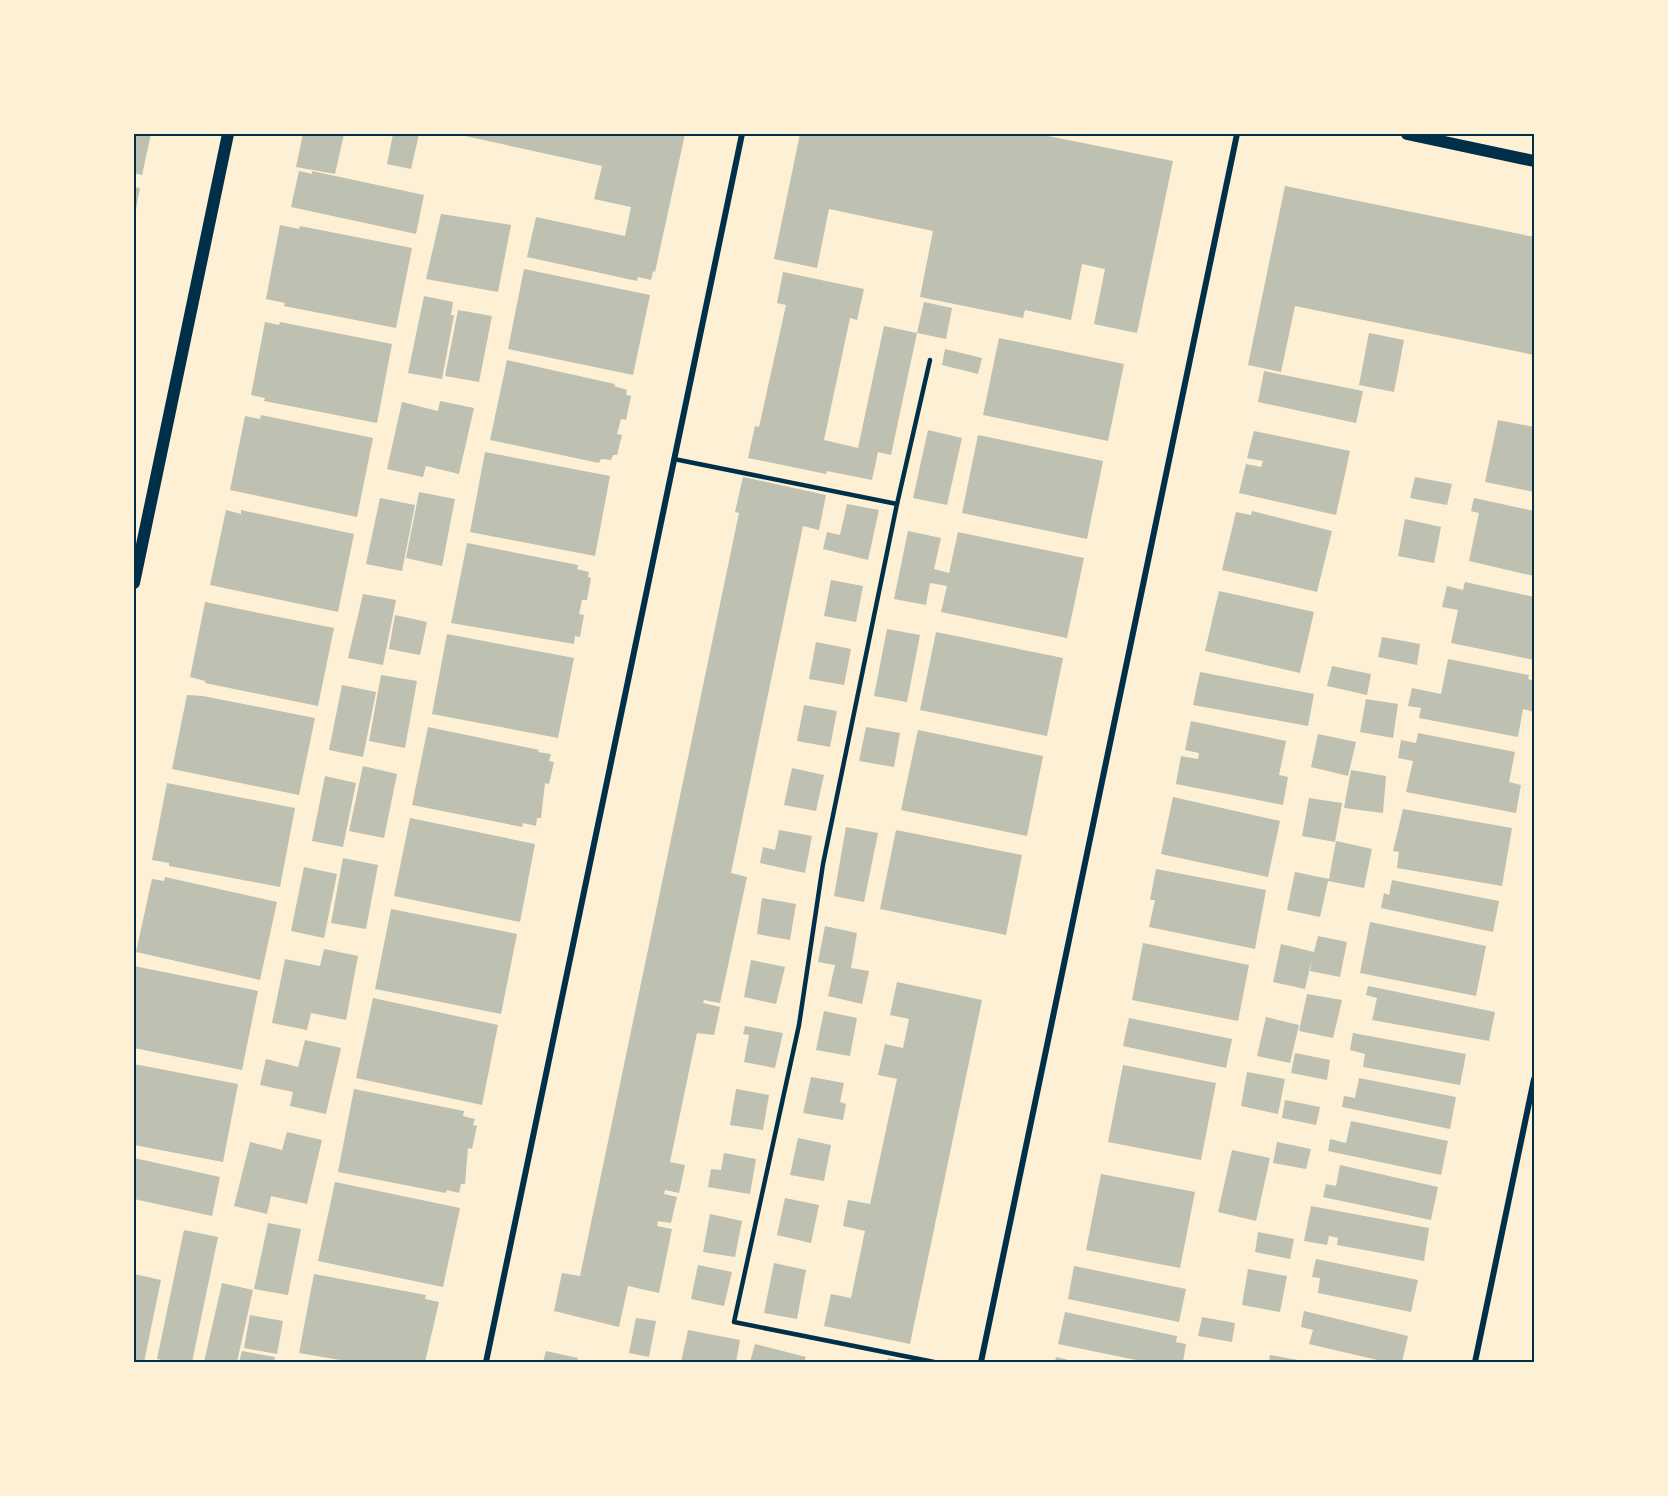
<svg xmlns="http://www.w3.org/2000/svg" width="1668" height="1496" viewBox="0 0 1668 1496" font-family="'Sofia Sans Condensed',sans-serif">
<rect width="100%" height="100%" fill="#fdf0d5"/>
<g fill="#bec0b2">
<polygon points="134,134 151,134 142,175 134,173"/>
<polygon points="303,134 344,134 335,174 296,167"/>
<polygon points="393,134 419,134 411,169 387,164"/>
<polygon points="456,134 685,134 655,272 653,271 651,280 638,277 637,281 527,257 536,217 625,236 631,207 594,199 602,166"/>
<polygon points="800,134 1038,134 1173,161 1137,333 1094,324 1105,269 1082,264 1071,320 1025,310 1023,318 920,297 933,231 829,209 817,268 774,259"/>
<polygon points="299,171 312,174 312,171 424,195 416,234 291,207"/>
<polygon points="1285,186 1534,237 1534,355 1295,306 1281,372 1248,365"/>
<polygon points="134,187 140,188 135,214 134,214"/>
<polygon points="441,214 511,225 498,292 426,279"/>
<polygon points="280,225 299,229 300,226 412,248 396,328 284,306 285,303 266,299"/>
<polygon points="524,269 650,295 633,375 508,349"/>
<polygon points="783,272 864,289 857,320 850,318 824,440 858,448 884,326 917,333 891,455 878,452 872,480 827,471 826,474 748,458 755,426 759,427 786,305 777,303"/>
<polygon points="424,296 453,302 451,315 454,315 442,379 408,373"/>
<polygon points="924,302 952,308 946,339 917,333"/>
<polygon points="458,310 492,316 479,382 445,376"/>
<polygon points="265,322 279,325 280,322 392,344 377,423 264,401 265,398 251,395"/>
<polygon points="1369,333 1404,340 1394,392 1359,385"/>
<polygon points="999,338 1124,364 1108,441 983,415"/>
<polygon points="945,349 982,358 978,374 942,365"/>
<polygon points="507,360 615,384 614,386 627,390 626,395 631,396 626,420 621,419 617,434 622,435 617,455 613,455 611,460 601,459 599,463 490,440"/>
<polygon points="1264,371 1363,391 1356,423 1258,402"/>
<polygon points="440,401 474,408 459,474 426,466 423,477 387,469 402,402 438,411"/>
<polygon points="261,415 373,438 357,517 230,490 245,416 260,419"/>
<polygon points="1498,420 1534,427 1534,492 1485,482"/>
<polygon points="928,430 962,438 947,505 913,498"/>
<polygon points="1254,431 1350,451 1336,515 1239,493 1246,464 1261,467 1263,461 1247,458"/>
<polygon points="978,435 1103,461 1087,539 962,513"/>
<polygon points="485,452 610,476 595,556 470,532"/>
<polygon points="743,477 826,495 819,530 803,526 731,873 747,877 720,1003 704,1000 703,1003 720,1007 714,1035 697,1033 670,1162 685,1165 679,1193 665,1190 664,1194 677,1197 671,1223 658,1221 657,1226 672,1229 659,1293 628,1286 619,1327 554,1311 562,1273 580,1276 739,513 735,512"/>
<polygon points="1415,477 1452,484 1447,505 1410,498"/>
<polygon points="419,492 455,499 442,566 406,558"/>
<polygon points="380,498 415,505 402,571 366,564"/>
<polygon points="1474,498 1534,511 1534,576 1469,561 1479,513 1471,511"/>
<polygon points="847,504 879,510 868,560 823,549 827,532 840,535"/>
<polygon points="226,510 241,514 241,510 354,534 338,612 210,585"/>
<polygon points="1252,511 1332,531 1317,592 1222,570 1236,512 1251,515"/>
<polygon points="1405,519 1441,527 1434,563 1398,556"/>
<polygon points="908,531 941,538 934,569 949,573 958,532 1084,558 1067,638 941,612 947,586 930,583 926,605 894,599"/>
<polygon points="467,543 578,565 577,569 589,572 588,577 591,578 587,600 582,600 579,614 584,615 580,637 575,636 574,644 451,623"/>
<polygon points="831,580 863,586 856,622 824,616"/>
<polygon points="1465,582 1534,597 1534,660 1451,643 1458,610 1442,607 1447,586 1463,590"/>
<polygon points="1219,591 1314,612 1300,673 1205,651"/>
<polygon points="363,594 396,600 383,665 348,658"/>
<polygon points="205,602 334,628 318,706 205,683 205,681 190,677"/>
<polygon points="395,615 427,622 420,655 389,649"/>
<polygon points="887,629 920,635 907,702 874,696"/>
<polygon points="936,632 1063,658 1047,736 920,710"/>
<polygon points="447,634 574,658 558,738 432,714"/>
<polygon points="1382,637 1420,644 1417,665 1378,657"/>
<polygon points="816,642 851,649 844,685 809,679"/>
<polygon points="1448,659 1529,675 1528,679 1534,681 1534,712 1523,709 1518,737 1419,718 1421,708 1408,706 1412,688 1441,694"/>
<polygon points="1332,666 1371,674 1367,695 1327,686"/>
<polygon points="1200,672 1314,694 1308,726 1193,705"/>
<polygon points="381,675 417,681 405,748 369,741"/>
<polygon points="342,685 376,692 363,757 329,750"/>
<polygon points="187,695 203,696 315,718 299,795 172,769"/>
<polygon points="1366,699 1398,704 1393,738 1360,732"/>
<polygon points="804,705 837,711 830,747 797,741"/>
<polygon points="1191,721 1286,741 1279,775 1288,777 1283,805 1176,784 1181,756 1198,759 1199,753 1185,750"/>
<polygon points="428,727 539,750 538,752 551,754 549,761 554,762 549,784 545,783 541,818 537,818 536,826 523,823 522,827 412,805"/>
<polygon points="866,727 900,733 894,767 859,761"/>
<polygon points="918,730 1043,756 1027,836 901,810"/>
<polygon points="1418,733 1515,752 1509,782 1521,785 1516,813 1406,792 1413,761 1398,758 1401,740 1416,743"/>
<polygon points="1318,734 1356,742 1348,776 1311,767"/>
<polygon points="363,766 397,774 384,838 349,831"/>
<polygon points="792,768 824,775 816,811 784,805"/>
<polygon points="1351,770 1386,776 1383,813 1344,808"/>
<polygon points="325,776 356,783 343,847 312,841"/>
<polygon points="167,783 295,808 280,887 169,866 169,863 152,860"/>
<polygon points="1173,797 1280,821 1268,877 1161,854"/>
<polygon points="1309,798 1342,803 1335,842 1302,836"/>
<polygon points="1403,809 1512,828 1502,886 1397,868 1399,852 1393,851"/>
<polygon points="410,818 535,844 520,922 394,896"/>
<polygon points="846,827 878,833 864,902 834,896"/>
<polygon points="779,830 812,836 805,873 760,863 763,847 775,850"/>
<polygon points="896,830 1022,855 1006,935 880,909"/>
<polygon points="1336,841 1372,849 1364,888 1328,881 1320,917 1287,910 1295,872 1329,879"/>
<polygon points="343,858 378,865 366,929 331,923"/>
<polygon points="304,867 337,874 324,938 291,931"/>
<polygon points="1156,869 1266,890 1255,949 1149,927 1155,900 1150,900"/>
<polygon points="165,877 277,902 260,980 136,952 152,879 164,881"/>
<polygon points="1392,880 1499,901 1493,932 1381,908 1384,893 1389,895"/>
<polygon points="762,898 796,904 790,940 757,934"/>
<polygon points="391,909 517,934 501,1014 375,989"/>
<polygon points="1370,922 1486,946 1476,996 1360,973"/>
<polygon points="825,926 857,933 851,968 869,971 862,1004 828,996 835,965 818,962"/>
<polygon points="1318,936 1347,942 1340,977 1310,971 1312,959 1305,989 1273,982 1281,944 1314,952"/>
<polygon points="1143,943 1249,965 1238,1021 1132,1000"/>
<polygon points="324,949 358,956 346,1020 311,1013 307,1030 272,1023 285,959 320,966"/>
<polygon points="751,960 785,967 776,1004 744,997"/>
<polygon points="134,966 258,991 242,1070 134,1048"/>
<polygon points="897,982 982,1000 910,1344 824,1326 831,1294 851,1298 865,1231 843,1226 848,1200 870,1204 897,1079 878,1075 885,1044 903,1048 909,1019 890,1015"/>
<polygon points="1368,986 1495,1012 1489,1041 1372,1020 1377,998 1366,995"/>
<polygon points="1307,994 1342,1000 1333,1038 1299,1031"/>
<polygon points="373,998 498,1025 482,1105 356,1078"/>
<polygon points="824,1011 857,1018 850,1056 816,1050"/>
<polygon points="1266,1017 1299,1025 1290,1063 1257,1056"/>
<polygon points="1129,1018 1232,1039 1226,1068 1123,1046"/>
<polygon points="745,1026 783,1033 775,1068 744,1062 749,1035 743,1034"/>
<polygon points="1353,1033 1466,1054 1460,1085 1363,1067 1365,1054 1350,1050"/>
<polygon points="305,1040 341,1048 326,1114 290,1106 293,1092 260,1085 266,1059 298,1067"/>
<polygon points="1295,1053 1330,1060 1327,1080 1291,1073"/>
<polygon points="134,1064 238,1084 223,1162 134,1145"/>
<polygon points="1123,1065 1216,1083 1201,1160 1108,1142"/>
<polygon points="1247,1072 1285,1079 1278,1114 1241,1106"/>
<polygon points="811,1077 844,1083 840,1102 846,1104 843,1120 803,1113"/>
<polygon points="1359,1078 1456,1097 1450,1129 1342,1107 1344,1096 1355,1098"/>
<polygon points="354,1089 464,1111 463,1116 475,1119 473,1125 477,1126 472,1149 468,1148 465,1184 461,1184 459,1193 447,1190 446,1193 338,1172"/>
<polygon points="736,1089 769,1095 763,1130 730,1125"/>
<polygon points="1285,1100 1320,1107 1316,1125 1282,1118"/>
<polygon points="1351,1121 1448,1141 1441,1175 1328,1151 1330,1139 1346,1143"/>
<polygon points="287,1132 322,1140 307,1204 271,1196 267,1214 234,1206 250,1142 282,1150"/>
<polygon points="798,1138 831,1145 824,1181 790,1175"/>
<polygon points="1277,1142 1311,1149 1306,1169 1273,1163"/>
<polygon points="1232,1150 1270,1158 1256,1221 1218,1212"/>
<polygon points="724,1153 756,1159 750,1194 708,1187 711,1169 721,1170"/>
<polygon points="134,1158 220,1177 212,1216 134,1199"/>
<polygon points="1340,1165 1438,1187 1431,1220 1323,1197 1326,1184 1336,1186"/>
<polygon points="1101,1174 1195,1192 1180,1268 1086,1250"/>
<polygon points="335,1182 460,1208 443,1287 318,1261"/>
<polygon points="785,1198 819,1205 811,1243 777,1235"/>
<polygon points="1311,1206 1429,1228 1424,1261 1337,1245 1338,1238 1329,1236 1327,1245 1304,1241"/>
<polygon points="710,1214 742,1221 735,1257 703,1252"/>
<polygon points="268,1223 301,1229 288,1295 254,1289"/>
<polygon points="184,1230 218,1237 192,1362 171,1362 157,1359"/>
<polygon points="1258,1232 1294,1239 1290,1259 1255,1252"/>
<polygon points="1316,1259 1418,1280 1411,1312 1318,1293 1320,1278 1312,1277"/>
<polygon points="774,1263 806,1270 797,1319 764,1313"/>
<polygon points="698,1265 732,1272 724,1306 691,1299"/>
<polygon points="1074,1266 1186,1289 1179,1322 1068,1299"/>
<polygon points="1248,1269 1287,1276 1280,1312 1242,1305"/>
<polygon points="134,1274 161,1280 144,1362 134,1362"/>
<polygon points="314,1274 426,1295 425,1299 439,1302 425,1362 352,1362 299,1353"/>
<polygon points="222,1283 253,1290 237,1362 204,1362"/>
<polygon points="1304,1311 1408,1336 1402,1362 1386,1362 1309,1344 1313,1330 1301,1327"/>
<polygon points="1065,1312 1177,1336 1176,1342 1186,1344 1183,1362 1146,1362 1058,1344"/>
<polygon points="250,1315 283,1321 277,1354 244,1348"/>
<polygon points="1202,1317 1235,1323 1232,1342 1198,1336"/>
<polygon points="636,1318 656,1321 649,1357 629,1353"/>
<polygon points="688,1330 740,1340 736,1362 681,1362"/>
<polygon points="755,1344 806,1357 804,1362 750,1362"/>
<polygon points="242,1351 275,1357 274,1362 239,1362"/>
<polygon points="546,1351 578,1358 577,1362 543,1362"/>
<polygon points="1270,1355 1304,1361 1304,1362 1269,1362"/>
<polygon points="1056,1357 1077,1362 1055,1362"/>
<polygon points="888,1358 904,1362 887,1362"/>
</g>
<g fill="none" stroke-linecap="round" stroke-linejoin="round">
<g stroke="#003049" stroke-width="4.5">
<polyline points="674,459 897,504 823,864 799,1025 734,1322 934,1362"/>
<polyline points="897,504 930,360"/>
</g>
<g stroke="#003049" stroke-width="6">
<polyline points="486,1362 742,134"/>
<polyline points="981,1362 1237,134"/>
<polyline points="1475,1362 1534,1079"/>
</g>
<g stroke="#003049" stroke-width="12">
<polyline points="1407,134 1534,161"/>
<polyline points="134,583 228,134"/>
</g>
</g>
<rect width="1668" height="1496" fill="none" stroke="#fdf0d5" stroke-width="270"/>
<rect x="135" y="135" width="1398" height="1226" fill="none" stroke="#003049" stroke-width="2"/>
</svg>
